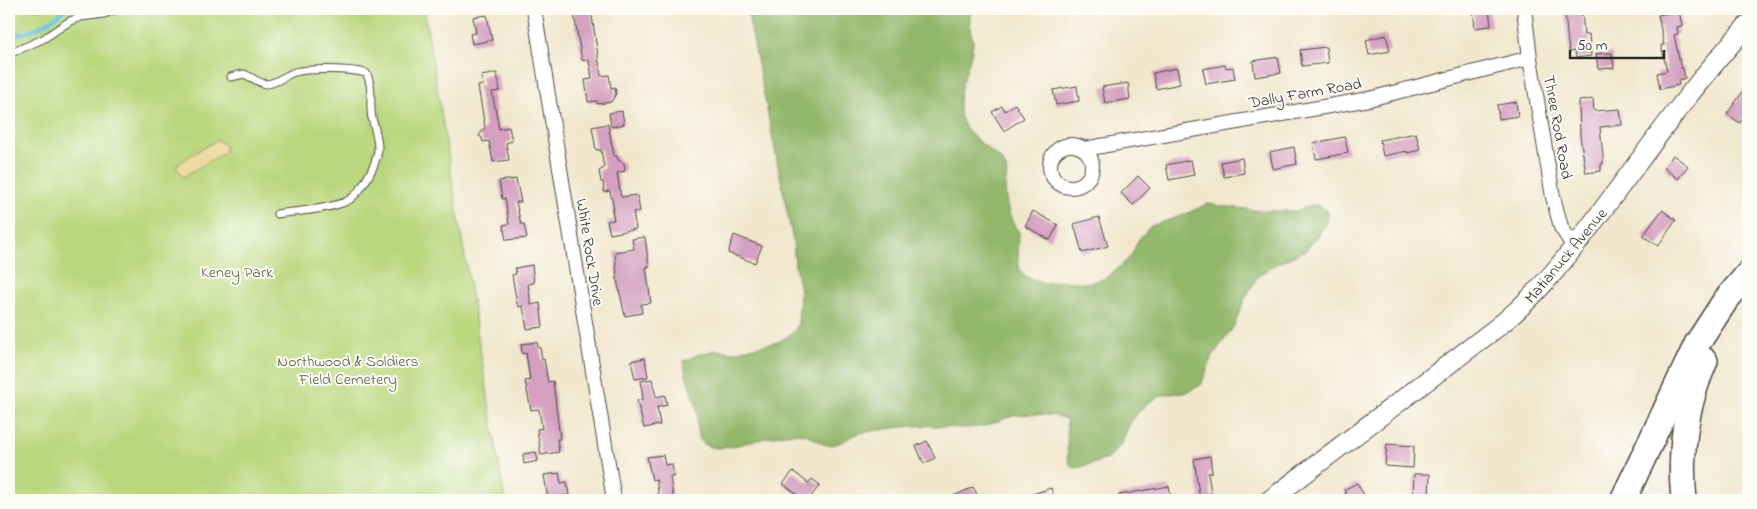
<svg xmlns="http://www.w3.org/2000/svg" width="1757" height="509" viewBox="0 0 1757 509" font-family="'Indie Flower',sans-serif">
<rect width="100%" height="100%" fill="#fdfcf7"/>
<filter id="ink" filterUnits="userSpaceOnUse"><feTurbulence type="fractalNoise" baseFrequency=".02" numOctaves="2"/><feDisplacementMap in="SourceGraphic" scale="10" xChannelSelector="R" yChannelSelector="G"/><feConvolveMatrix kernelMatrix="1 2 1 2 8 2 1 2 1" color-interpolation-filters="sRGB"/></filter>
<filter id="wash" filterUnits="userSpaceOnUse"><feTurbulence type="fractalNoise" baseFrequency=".0096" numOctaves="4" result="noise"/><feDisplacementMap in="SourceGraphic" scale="20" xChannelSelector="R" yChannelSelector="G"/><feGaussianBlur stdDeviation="1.12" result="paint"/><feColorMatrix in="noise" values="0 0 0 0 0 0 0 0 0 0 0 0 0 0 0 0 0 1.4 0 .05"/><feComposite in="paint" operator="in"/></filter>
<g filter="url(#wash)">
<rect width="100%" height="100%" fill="#f1e7cd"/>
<polygon fill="#bad77d" stroke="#728154" points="9,9 424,9 505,500 9,500"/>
<path fill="#93b86c" stroke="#5f724c" d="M747,9H971C970,16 969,24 971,32C971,36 973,39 973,43C970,71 948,101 966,128C974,142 1002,154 1006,169C1008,175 1005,182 1005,188C1006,203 1009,221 1019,232L1018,260L1020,271L1027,277L1045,283L1062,281L1087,283L1104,279L1122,265L1131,256L1139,239L1151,226L1184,215L1207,204L1261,211H1296L1313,205L1321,206L1327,212V221L1318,236L1306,250L1272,266L1258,276L1244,300L1234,326L1212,357L1201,385L1185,393L1167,394L1158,397L1148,403L1134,417L1129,425L1121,444L1108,459L1077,468C1073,467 1071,468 1070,464C1065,455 1069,431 1066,419C1053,414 1023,412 1010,417C999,420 989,426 978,427C956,430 934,424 913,426C897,427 880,430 864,432C852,434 840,446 828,445C819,444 813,436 804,434C788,430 748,443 729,447C721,448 710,449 703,443C693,435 699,421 697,410C695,393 684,378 684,361L699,354L716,350L733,352L778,342L794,332L798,324L800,291L795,266L793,241Z"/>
<polygon fill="#eeda9e" stroke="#8c8264" points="217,140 225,145 225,152 183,177 177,168 177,165 191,155"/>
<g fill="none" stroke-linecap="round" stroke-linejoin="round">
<path stroke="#5ebfdc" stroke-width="4" d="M9,28L19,34C38,30 50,21 66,9"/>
</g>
<g id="blocks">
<g fill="#d49fc0">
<polygon points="573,9 591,9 601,76 609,75 611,88 615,87 616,94 611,102 597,104 597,101 588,102 585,80 592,79 589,60 582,60"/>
<polygon points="1473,9 1489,9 1491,26 1475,28"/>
<polygon points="1567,9 1577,9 1578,12 1582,11 1584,35 1589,34 1591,56 1576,58 1575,51 1569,52 1565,14 1568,14"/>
<polygon points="1679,11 1682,26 1677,27 1678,34 1674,35 1681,68 1683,68 1685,78 1678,80 1679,85 1660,89 1657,73 1667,71 1661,45 1664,45 1658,15"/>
<polygon points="487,15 492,40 472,44 470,34 476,33 473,17"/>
<polygon points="1386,35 1390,51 1369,55 1366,40"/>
<polygon points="1326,47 1328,63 1302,66 1300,50"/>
<polygon points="1612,53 1614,68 1598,69 1596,54"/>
<polygon points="1278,57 1281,73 1255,77 1253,61"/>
<polygon points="1225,65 1226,68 1233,67 1235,79 1206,84 1203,69"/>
<polygon points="1177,68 1180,84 1156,89 1153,73"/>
<polygon points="497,73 500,91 492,92 499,129 509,127 512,141 506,143 509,160 493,162 489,141 483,142 482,138 479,136 485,127 478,86 483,85 481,76"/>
<polygon points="1128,83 1130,99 1105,103 1102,87"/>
<polygon points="1748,84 1748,111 1740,123 1727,114"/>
<polygon points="1077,86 1079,101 1056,105 1053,90"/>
<polygon points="1593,99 1594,111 1620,109 1622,125 1600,127 1603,157 1603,164 1601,164 1601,171 1586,173 1580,136 1579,101"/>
<polygon points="1516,102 1518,116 1499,119 1497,105"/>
<polygon points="1015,104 1024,118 1004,131 992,112 1002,106 1005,111"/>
<polygon points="622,111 624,124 611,127 609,113"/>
<polygon points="608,124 614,156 617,156 618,160 624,163 625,171 617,173 621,197 637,195 640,211 633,212 636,229 610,234 607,221 614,220 612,210 614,210 610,191 604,192 603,182 601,182 599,171 604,168 601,150 596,150 592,127"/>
<polygon points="1416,133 1420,150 1407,153 1407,151 1383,156 1380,140"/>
<polygon points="1345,137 1348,153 1316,159 1313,143"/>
<polygon points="1294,147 1297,164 1273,169 1270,152"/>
<polygon points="1673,155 1688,166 1678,179 1664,168"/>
<polygon points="1242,158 1244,173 1224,177 1221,162"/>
<polygon points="1191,160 1194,175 1169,180 1166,165"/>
<polygon points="1138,176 1150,188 1133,205 1121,193"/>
<polygon points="516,179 521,202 516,202 521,224 524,224 527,238 506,240 503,225 509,224 505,198 502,199 499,181"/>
<polygon points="1662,210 1676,220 1658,246 1643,236"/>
<polygon points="1033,211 1058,225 1050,240 1025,226"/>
<polygon points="1099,217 1108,246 1082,253 1074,224"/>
<polygon points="734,235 762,246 755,263 728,253"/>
<polygon points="645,237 649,267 646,267 651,303 641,304 642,313 625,316 617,280 615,252 634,249 632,239"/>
<polygon points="532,265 534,283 528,284 531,305 540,303 543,327 527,329 523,306 519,307 517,304 512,275 516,274 515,268"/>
<polygon points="537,342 538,348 540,347 542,360 544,359 548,382 553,381 560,439 557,439 559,452 541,455 537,429 542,428 539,409 531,410 525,381 530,380 526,353 522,354 521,344"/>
<polygon points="645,358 648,377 635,379 631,361"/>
<polygon points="652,379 656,397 665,395 667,405 657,407 660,425 644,428 637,400 643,399 641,381"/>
<polygon points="927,441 935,458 924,464 916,446"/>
<polygon points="1387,444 1414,446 1413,468 1385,466"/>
<polygon points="536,452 538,461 524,464 523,454"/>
<polygon points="663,455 665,465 672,464 674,476 670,477 673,497 659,499 656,479 652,480 647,457"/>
<polygon points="1210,456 1212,472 1208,473 1212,500 1200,500 1194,459"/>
<polygon points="793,471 808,483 812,479 820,485 808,500 805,500 783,484"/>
<polygon points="559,473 561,483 567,482 569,495 548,499 544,475"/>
<polygon points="1414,474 1430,474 1429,496 1413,495"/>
<polygon points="1357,483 1367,500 1349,500 1344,490"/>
<polygon points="1169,486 1171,500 1120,500 1119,495"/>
<polygon points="973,487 980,500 945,500"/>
<polygon points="1051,488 1055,500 1020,500 1020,498"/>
</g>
</g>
</g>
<g filter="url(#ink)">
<use href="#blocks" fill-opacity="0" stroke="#494743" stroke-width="1"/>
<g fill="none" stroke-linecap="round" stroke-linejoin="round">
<defs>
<g id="lane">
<polyline points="9,54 43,39 70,21 81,17 104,14 118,9"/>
<path d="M231,77L244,74C252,77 258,83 266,84C276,84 285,75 295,72C310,68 350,69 366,73C374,86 369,104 372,118C375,130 380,144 377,156C373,170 359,197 345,202C324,210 299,211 277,214"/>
</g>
<g id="street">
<polyline points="534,9 614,500"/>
<polyline points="1524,9 1530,58 1553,197 1561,227 1574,247"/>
<circle cx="1071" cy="166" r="21"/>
<polyline points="1084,149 1369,99 1530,58"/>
</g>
<path id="secondary" d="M1270,500L1495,329C1539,295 1571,252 1604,208C1651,146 1696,81 1748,25"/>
<g id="highway">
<polyline points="1623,500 1697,344 1725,301 1748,274"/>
<path d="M1684,500C1679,452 1685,406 1705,361"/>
</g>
</defs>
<use href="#lane" stroke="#494743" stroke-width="9"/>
<use href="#street" stroke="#494743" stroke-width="16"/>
<use href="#secondary" stroke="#494743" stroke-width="21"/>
<use href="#highway" stroke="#494743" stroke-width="28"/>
<use href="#lane" stroke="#fff" stroke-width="7"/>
<use href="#street" stroke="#fff" stroke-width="14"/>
<use href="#secondary" stroke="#fff" stroke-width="19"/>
<use href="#highway" stroke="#fff" stroke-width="25"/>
</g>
</g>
<g text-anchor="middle" stroke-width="4" stroke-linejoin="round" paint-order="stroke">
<g font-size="16" fill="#2b2b2b" stroke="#fdfcf7">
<text transform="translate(1305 92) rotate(-10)" y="6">Dally Farm Road</text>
<text transform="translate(1559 127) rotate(80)" y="6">Three Rod Road</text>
<text transform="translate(591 252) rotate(81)" y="6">White Rock Drive</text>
<text transform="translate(1565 255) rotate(-50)" y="6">Matianuck Avenue</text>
</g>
<g font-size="16" fill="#565f44" stroke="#fdfcf7">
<text x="237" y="277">Keney Park</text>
<text x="348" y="366">Northwood &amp; Soldiers<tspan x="348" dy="18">Field Cemetery</tspan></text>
</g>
</g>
<rect width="1757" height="509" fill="none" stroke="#fdfcf7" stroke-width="30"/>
<path d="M1570 50v8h94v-8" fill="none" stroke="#2b2b2b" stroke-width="2.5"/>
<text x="1577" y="50" font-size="15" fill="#2b2b2b" stroke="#fdfcf7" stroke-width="4" paint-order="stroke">50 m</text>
</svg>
